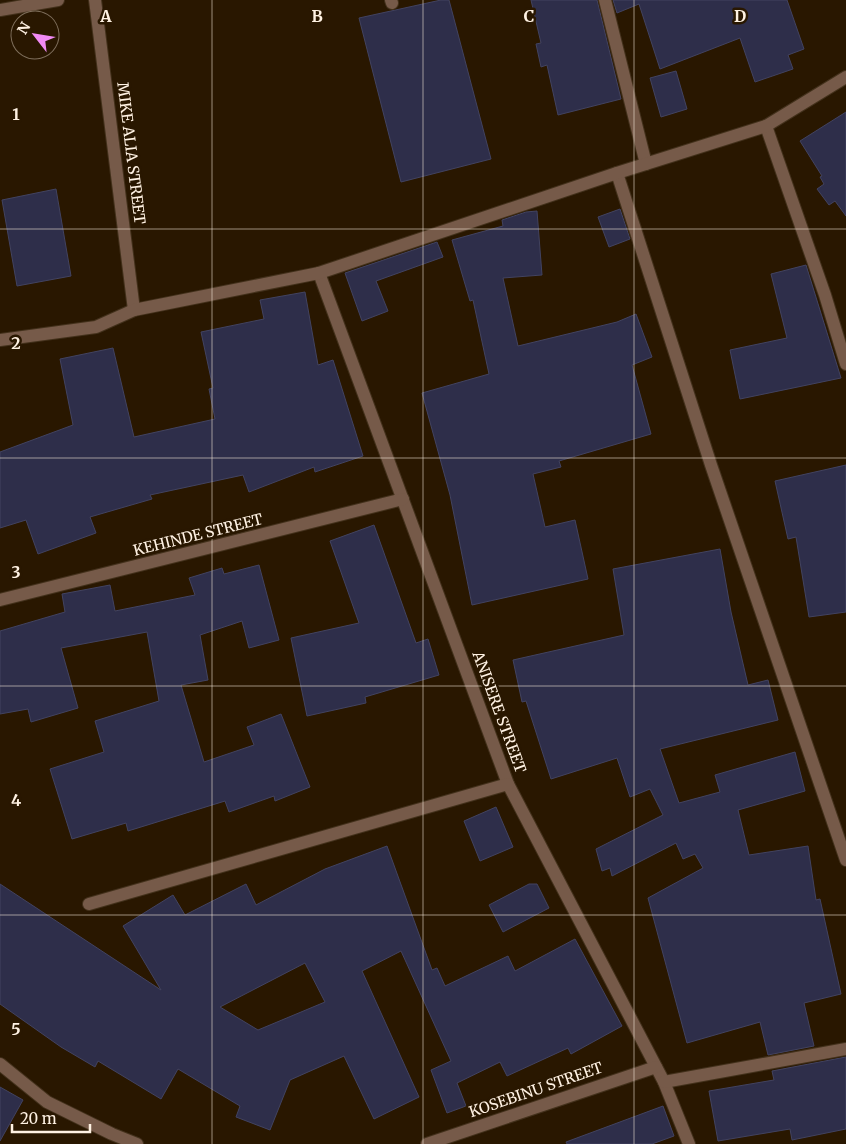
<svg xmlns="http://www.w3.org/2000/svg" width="846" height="1144" viewBox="0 0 846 1144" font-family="Merriweather,serif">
<rect width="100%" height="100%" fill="#291700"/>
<g fill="#2e2e4a" stroke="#424360" fill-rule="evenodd">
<polygon points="441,0 449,0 491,159 401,182 359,18"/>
<polygon points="531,0 597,0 621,99 558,115 547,65 541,67 536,44 541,43"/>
<polygon points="613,0 787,0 804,49 788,55 793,69 755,82 740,38 660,69 639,4 617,13"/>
<polygon points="676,71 687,109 661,117 650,78"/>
<polygon points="846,112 846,216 835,201 829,205 817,189 824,184 820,177 822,176 800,141"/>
<polygon points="56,189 71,276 17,286 2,200"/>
<polygon points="620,209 630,239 609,247 598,217"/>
<polygon points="537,211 542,275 503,278 518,346 617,322 636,314 652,357 632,365 651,434 559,461 561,467 533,474 545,527 575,520 588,579 472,605 450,495 422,393 489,374 473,300 470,301 452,240 503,226 502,220 526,212"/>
<polygon points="437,242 443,257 376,281 388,311 362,321 345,273"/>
<polygon points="806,265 841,378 740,399 730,350 787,338 771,274"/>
<polygon points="305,292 318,365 333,360 363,456 315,472 314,467 249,492 243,475 150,495 152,499 90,517 96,533 38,554 26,520 0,528 0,452 73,425 60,359 113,348 134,437 215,419 209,389 213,388 201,332 264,319 260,300"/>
<polygon points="846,465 846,612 809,617 796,537 788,539 775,481"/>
<polygon points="374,525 416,643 428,639 439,675 365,697 366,703 307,716 291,638 359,623 330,541"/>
<polygon points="720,549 731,612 748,685 768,680 778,720 660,749 679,803 720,792 715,775 795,752 805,791 738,810 749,855 808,846 816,900 820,899 841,994 804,1003 814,1046 768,1055 760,1022 687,1043 648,898 703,868 695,854 683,859 676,843 612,876 610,868 602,871 596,849 663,815 650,789 630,797 617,758 551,779 526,701 522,702 513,660 624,635 613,569"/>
<polygon points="259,565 279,640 249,648 242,621 200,635 208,680 181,685 204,762 254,745 247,727 281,714 310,787 275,801 274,796 229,812 225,801 128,831 126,823 72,839 50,769 104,752 95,721 159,701 147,632 61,648 78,708 31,722 28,709 0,714 0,631 65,612 62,594 110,585 115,611 195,595 189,578 222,568 224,574"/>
<polygon points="496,807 513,847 480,861 464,821"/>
<path d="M387,846L432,970L437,968L445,986L508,956L515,971L575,939L622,1026L571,1054L568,1048L507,1076L500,1062L457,1083L466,1106L447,1113L431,1070L451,1061L401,951L362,971L419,1097L374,1119L344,1056L290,1080L270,1130L236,1117L240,1106L178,1069L161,1099L98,1061L95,1067L61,1047L0,1004V884L161,990L123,926L173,895L185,915L246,884L256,905L325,869ZM305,963L325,1002L258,1030L220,1007Z"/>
<polygon points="529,884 537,884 549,908 503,932 489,905"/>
<polygon points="846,1057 846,1129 792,1140 790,1129 718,1141 709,1091 774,1080 772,1071"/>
<polygon points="0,1087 23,1100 0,1141"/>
<polygon points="663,1106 674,1136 652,1144 567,1144 566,1142"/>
</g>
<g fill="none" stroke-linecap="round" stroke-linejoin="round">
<defs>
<polyline id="lane" points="391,0 392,3"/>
<g id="street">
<polyline points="95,0 134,310"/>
<polyline points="605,0 646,164"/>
<polyline points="0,10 58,0"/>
<polyline points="766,126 825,295 846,364"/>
<polyline points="617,173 711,465 846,860"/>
<polyline points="319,273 508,784 664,1082 689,1144"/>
<polyline points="0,340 96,327 134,310 319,273 617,173 766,126 846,77"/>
<polyline points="0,600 403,499"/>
<polyline points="89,904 508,784"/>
<polyline points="0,1064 47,1102 112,1134 137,1144"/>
<polyline points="664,1082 846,1049"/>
<polyline points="427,1144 656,1067"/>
</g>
</defs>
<use href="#lane" stroke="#43311b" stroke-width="14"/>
<use href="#street" stroke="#43311b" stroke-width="14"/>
<use href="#lane" stroke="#765a49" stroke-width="12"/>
<use href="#street" stroke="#765a49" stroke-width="12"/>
</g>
<path fill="none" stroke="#fff2e3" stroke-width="1" stroke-opacity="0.55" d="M212,0V1144M423,0V1144M634,0V1144M0,229H846M0,458H846M0,686H846M0,915H846"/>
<g text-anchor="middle" stroke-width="5" stroke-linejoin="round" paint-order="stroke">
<g font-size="15" fill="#fff2e3" stroke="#291700">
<text transform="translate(131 153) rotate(83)" y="5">MIKE ALIA STREET</text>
<text transform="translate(198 535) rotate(-14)" y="5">KEHINDE STREET</text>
<text transform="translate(499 712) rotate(70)" y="5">ANISERE STREET</text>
<text transform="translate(536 1090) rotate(-19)" y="5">KOSEBINU STREET</text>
</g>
</g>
<g font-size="16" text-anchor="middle" font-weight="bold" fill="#fff2e3" stroke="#291700" stroke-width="5" stroke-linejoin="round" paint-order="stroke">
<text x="106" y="22">A</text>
<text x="317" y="22">B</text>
<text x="529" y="22">C</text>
<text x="740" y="22">D</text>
<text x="16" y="120">1</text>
<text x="16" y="349">2</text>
<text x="16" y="578">3</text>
<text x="16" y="806">4</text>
<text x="16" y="1035">5</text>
</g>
<g transform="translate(35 35) rotate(301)"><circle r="24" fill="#291700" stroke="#7f6f5b"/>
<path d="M0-4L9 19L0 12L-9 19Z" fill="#f18af4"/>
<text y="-8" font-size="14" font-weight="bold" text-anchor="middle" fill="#fff2e3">N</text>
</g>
<path d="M12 1124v8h78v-8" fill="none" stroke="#fff2e3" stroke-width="2.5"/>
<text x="20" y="1124" font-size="15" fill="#fff2e3" stroke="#291700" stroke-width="4" paint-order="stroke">20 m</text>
</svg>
